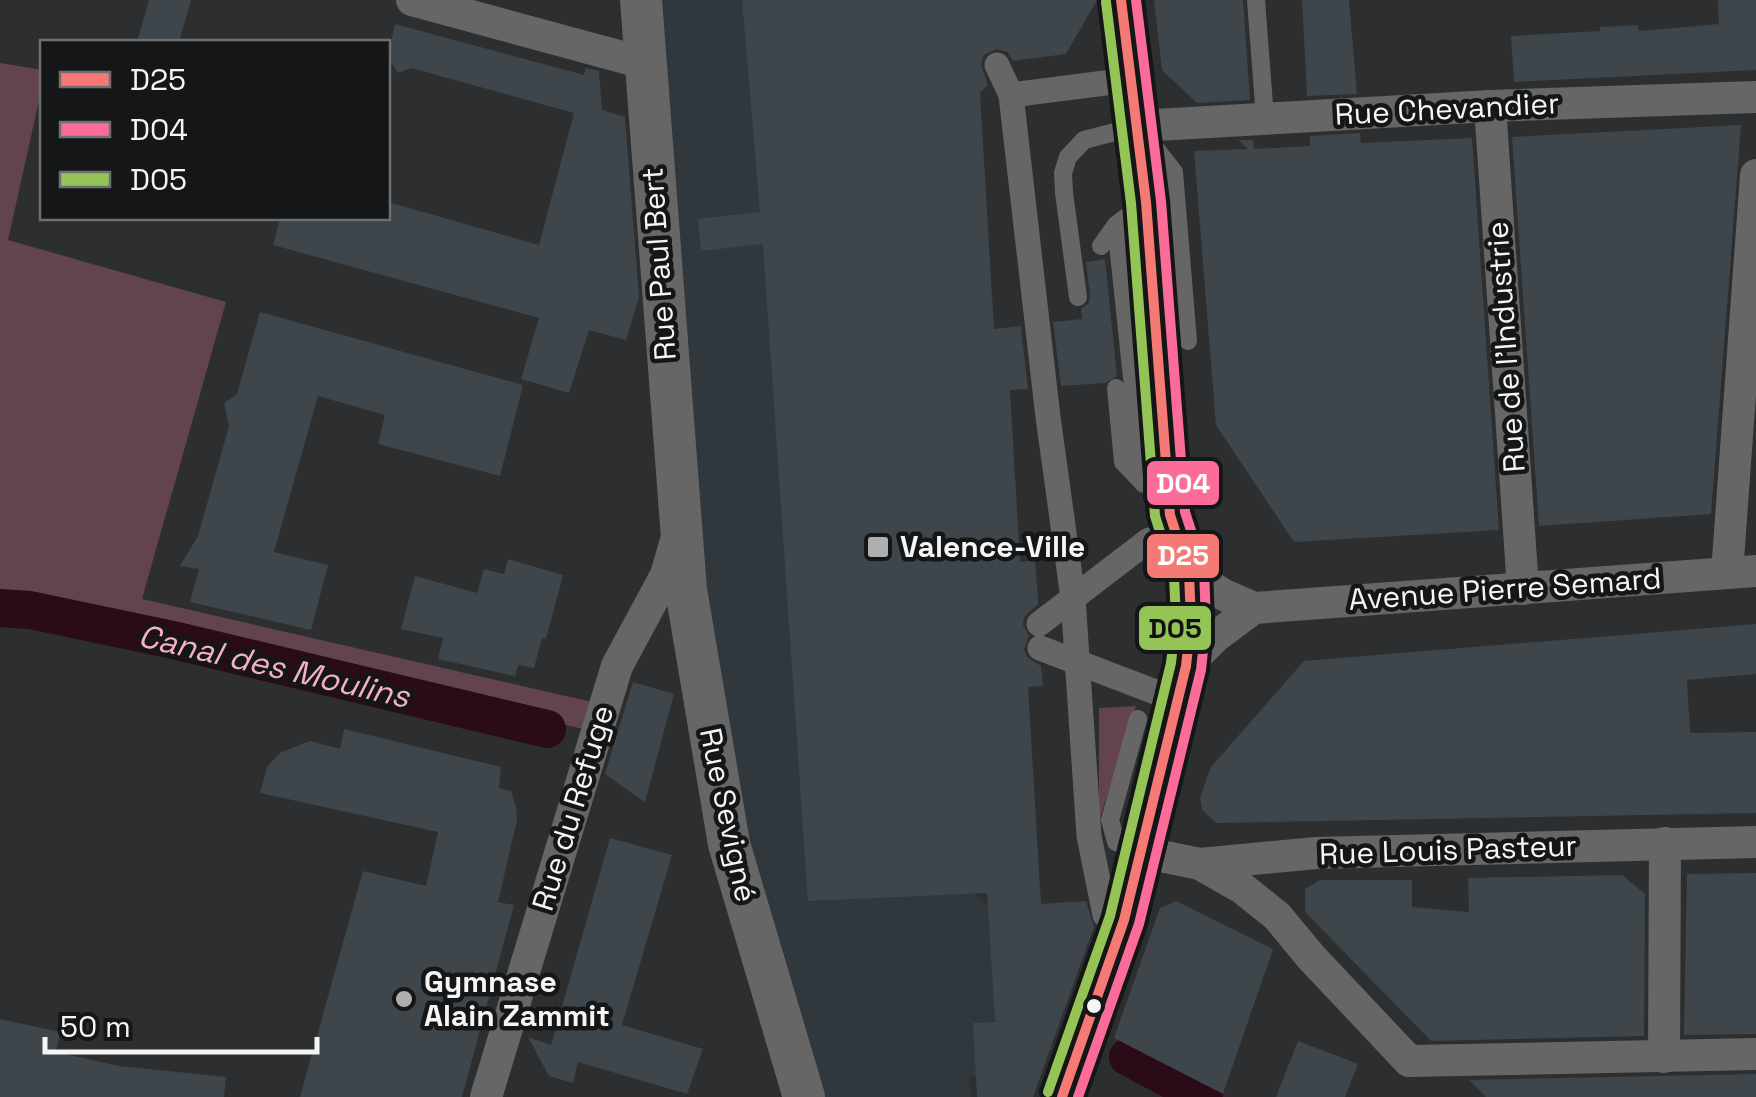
<svg xmlns="http://www.w3.org/2000/svg" width="1756" height="1097" viewBox="0 0 1756 1097" font-family="'Space Grotesk',sans-serif">
<rect width="100%" height="100%" fill="#2d2e2f"/>
<polygon fill="#31383d" points="657,0 917,0 974,893 988,907 995,1021 973,1024 975,1050 997,1075 969,1077 971,1097 818,1097 740,821 699,590"/>
<g fill="#63444e">
<polygon points="0,63 42,70 42,87 8,240 226,302 142,599 605,705 596,732 126,621 0,603"/>
<polygon points="1136,706 1099,821 1099,708"/>
</g>
<g fill="none" stroke-linecap="round" stroke-linejoin="round">
<g stroke="#2b0b18" stroke-width="38">
<polyline points="0,608 30,610 173,640 547,729"/>
<polyline points="1128,1057 1204,1097"/>
</g>
</g>
<g fill="#3e464b">
<polygon points="149,0 191,0 179,42 137,42"/>
<polygon points="742,0 1097,0 1066,54 1013,61 1007,52 997,49 984,55 981,65 988,85 980,93 994,329 1021,326 1028,389 1010,390 1020,562 1035,560 1038,600 1038,604 1024,617 1023,625 1029,636 1024,650 1027,657 1041,666 1043,686 1028,687 1041,904 1086,901 1094,927 1033,1097 977,1097 973,1023 995,1022 987,893 808,901 763,244 701,251 698,219 760,212"/>
<polygon points="1154,0 1243,0 1250,100 1197,103 1162,70"/>
<polygon points="1302,0 1349,0 1357,94 1307,96"/>
<polygon points="1718,0 1756,0 1756,70 1514,82 1511,36 1600,31 1600,27 1638,25 1639,31 1719,24"/>
<polygon points="395,24 584,75 586,68 599,71 602,110 625,117 639,297 626,340 589,330 569,393 521,379 539,318 273,245 280,218 388,218 388,202 539,245 574,113 411,68 398,73 388,57"/>
<polygon points="1741,125 1711,514 1539,526 1512,137"/>
<polygon points="1360,133 1361,143 1472,138 1499,530 1294,542 1216,425 1194,151 1248,149 1238,140 1253,140 1254,149 1310,146 1310,136"/>
<polygon points="1105,259 1117,376 1105,383 1061,386 1053,322 1082,319 1081,309 1089,303 1090,296 1086,262"/>
<polygon points="260,312 523,385 500,476 378,444 385,415 318,396 274,552 328,565 311,630 190,602 199,569 180,566 198,536 229,426 224,403 237,394"/>
<polygon points="508,559 563,575 546,639 542,638 534,668 518,665 515,676 438,659 443,638 401,629 415,576 477,593 484,569 504,574"/>
<polygon points="1756,624 1756,674 1687,680 1690,733 1756,732 1756,813 1216,823 1202,810 1200,797 1211,767 1304,661"/>
<polygon points="633,682 674,694 645,802 605,774"/>
<polygon points="344,729 501,767 499,788 511,791 516,807 517,820 498,902 514,905 462,1097 300,1097 363,871 426,886 438,832 260,793 267,767 280,753 310,741 340,749"/>
<polygon points="610,838 672,855 622,1025 703,1049 687,1094 578,1062 573,1083 549,1076 528,1037 551,1045"/>
<polygon points="1756,873 1756,1034 1684,1035 1687,874"/>
<polygon points="1622,875 1645,894 1644,1036 1431,1041 1305,912 1305,889 1320,880 1412,880 1412,907 1469,912 1468,878"/>
<polygon points="1176,901 1273,949 1223,1094 1114,1038 1160,908"/>
<polygon points="0,1019 60,1032 56,1052 119,1066 226,1077 224,1097 0,1097"/>
<polygon points="1298,1041 1358,1064 1345,1097 1276,1097"/>
<polygon points="1756,1074 1756,1097 1486,1097 1469,1080"/>
</g>
<g fill="none" stroke-linecap="round" stroke-linejoin="round">
<g stroke="#666" stroke-width="18">
<polyline points="1256,0 1265,118"/>
<polyline points="1116,225 1143,483"/>
<polyline points="1101,246 1116,225 1146,202"/>
<polyline points="1078,297 1064,193 1063,173 1068,157 1084,140 1138,126 1174,172 1188,341"/>
<polyline points="1116,388 1123,462 1144,484"/>
<polyline points="1138,719 1110,820 1116,842 1141,852"/>
</g>
<g stroke="#666" stroke-width="25">
<polyline points="997,65 1011,95 1048,417 1073,598 1089,836 1105,915"/>
<polyline points="1011,95 1105,83"/>
<polyline points="1039,624 1149,540"/>
<polyline points="1040,648 1158,693"/>
</g>
<g stroke="#666" stroke-width="32">
<polyline points="412,0 644,63"/>
<polyline points="1490,106 1523,589"/>
<polyline points="1138,126 1490,106 1756,97"/>
<polyline points="1189,573 1224,595 1254,608 1756,571"/>
<polyline points="1727,573 1756,175"/>
<polyline points="1186,666 1215,637 1254,608"/>
<polyline points="1141,852 1200,864 1316,853 1756,842"/>
<polyline points="1200,864 1242,888 1277,916 1311,957 1409,1061 1756,1054"/>
<polyline points="1664,1057 1665,843"/>
<polyline points="486,1097 617,666 666,575 677,537"/>
<polyline points="1062,1097 1124,920 1186,666 1191,621 1189,573 1170,515 1146,202 1121,0"/>
</g>
<polyline stroke="#666" stroke-width="42" points="641,0 686,590 729,844 804,1097"/>
<defs>
<polyline id="bus-1" points="1062,1097 1124,920 1186,666 1191,621 1189,573 1170,515 1146,202 1121,0"/>
<polyline id="bus-2" points="1078,1097 1139,924 1201,670 1206,622 1204,570 1185,512 1161,201 1136,0"/>
<polyline id="bus-3" points="1048,1092 1110,916 1171,663 1176,620 1174,576 1155,516 1131,203 1106,2"/>
</defs>
<use href="#bus-1" stroke="#151617" stroke-width="18"/>
<use href="#bus-2" stroke="#151617" stroke-width="18"/>
<use href="#bus-3" stroke="#151617" stroke-width="18"/>
<use href="#bus-1" stroke="#f57975" stroke-width="10"/>
<use href="#bus-2" stroke="#fb6d98" stroke-width="10"/>
<use href="#bus-3" stroke="#94c356" stroke-width="10"/>
</g>
<g fill="#aeafb0" stroke="#151617" stroke-width="4">
<rect x="866" y="535" width="24" height="24" rx="5"/>
<circle cx="404" cy="999" r="10"/>
</g>
<circle fill="#f3f5f6" stroke="#151617" stroke-width="4" cx="1094" cy="1006" r="9"/>
<g text-anchor="middle" stroke-width="9" stroke-linejoin="round" paint-order="stroke">
<g font-size="30" fill="#f3f5f6" stroke="#151617">
<text transform="translate(1447 109) rotate(-3)" y="10">Rue Chevandier</text>
<text transform="translate(659 264) rotate(-94)" y="10">Rue Paul Bert</text>
<text transform="translate(1506 347) rotate(-94)" y="10">Rue de l'Industrie</text>
<text transform="translate(1505 589) rotate(-4)" y="10">Avenue Pierre Semard</text>
<text transform="translate(573 808) rotate(-73)" y="10">Rue du Refuge</text>
<text transform="translate(728 815) rotate(78)" y="10">Rue Sevigné</text>
<text transform="translate(1448 850) rotate(-2)" y="10">Rue Louis Pasteur</text>
</g>
<g font-size="30" font-weight="bold" fill="#f3f5f6" stroke="#151617" text-anchor="start">
<text x="900" y="557">Valence-Ville</text>
<text x="424" y="992">Gymnase<tspan x="424" dy="34">Alain Zammit</tspan></text>
</g>
<g font-size="32" font-style="italic" fill="#f8aec6" stroke="#151617">
<text transform="translate(274 666) rotate(13)" y="11">Canal des Moulins</text>
</g>
</g>
<g stroke="#151617" stroke-width="4">
<rect x="1145" y="459" width="76" height="48" rx="10" fill="#fb6d98"/>
<rect x="1145" y="532" width="76" height="48" rx="10" fill="#f57975"/>
<rect x="1137" y="604" width="76" height="48" rx="10" fill="#94c356"/>
</g>
<g font-size="28" text-anchor="middle" font-weight="bold" fill="#fff">
<text x="1183" y="493">D04</text>
<text x="1183" y="565">D25</text>
</g>
<g font-size="28" text-anchor="middle" font-weight="bold" fill="#111">
<text x="1175" y="638">D05</text>
</g>
<rect x="40" y="40" width="350" height="180" fill="#151617" stroke="#6e6f70" stroke-width="2.5"/>
<rect x="60" y="72" width="50" height="15" fill="#f57975" stroke="#6e6f70" stroke-width="2.5"/>
<text x="130" y="90" font-size="30" fill="#f3f5f6">D25</text>
<rect x="60" y="122" width="50" height="15" fill="#fb6d98" stroke="#6e6f70" stroke-width="2.5"/>
<text x="130" y="140" font-size="30" fill="#f3f5f6">D04</text>
<rect x="60" y="172" width="50" height="15" fill="#94c356" stroke="#6e6f70" stroke-width="2.5"/>
<text x="130" y="190" font-size="30" fill="#f3f5f6">D05</text>
<path d="M45 1037v15h272v-15" fill="none" stroke="#f3f5f6" stroke-width="5"/>
<text x="60" y="1037" font-size="30" fill="#f3f5f6" stroke="#151617" stroke-width="8" paint-order="stroke">50 m</text>
</svg>
